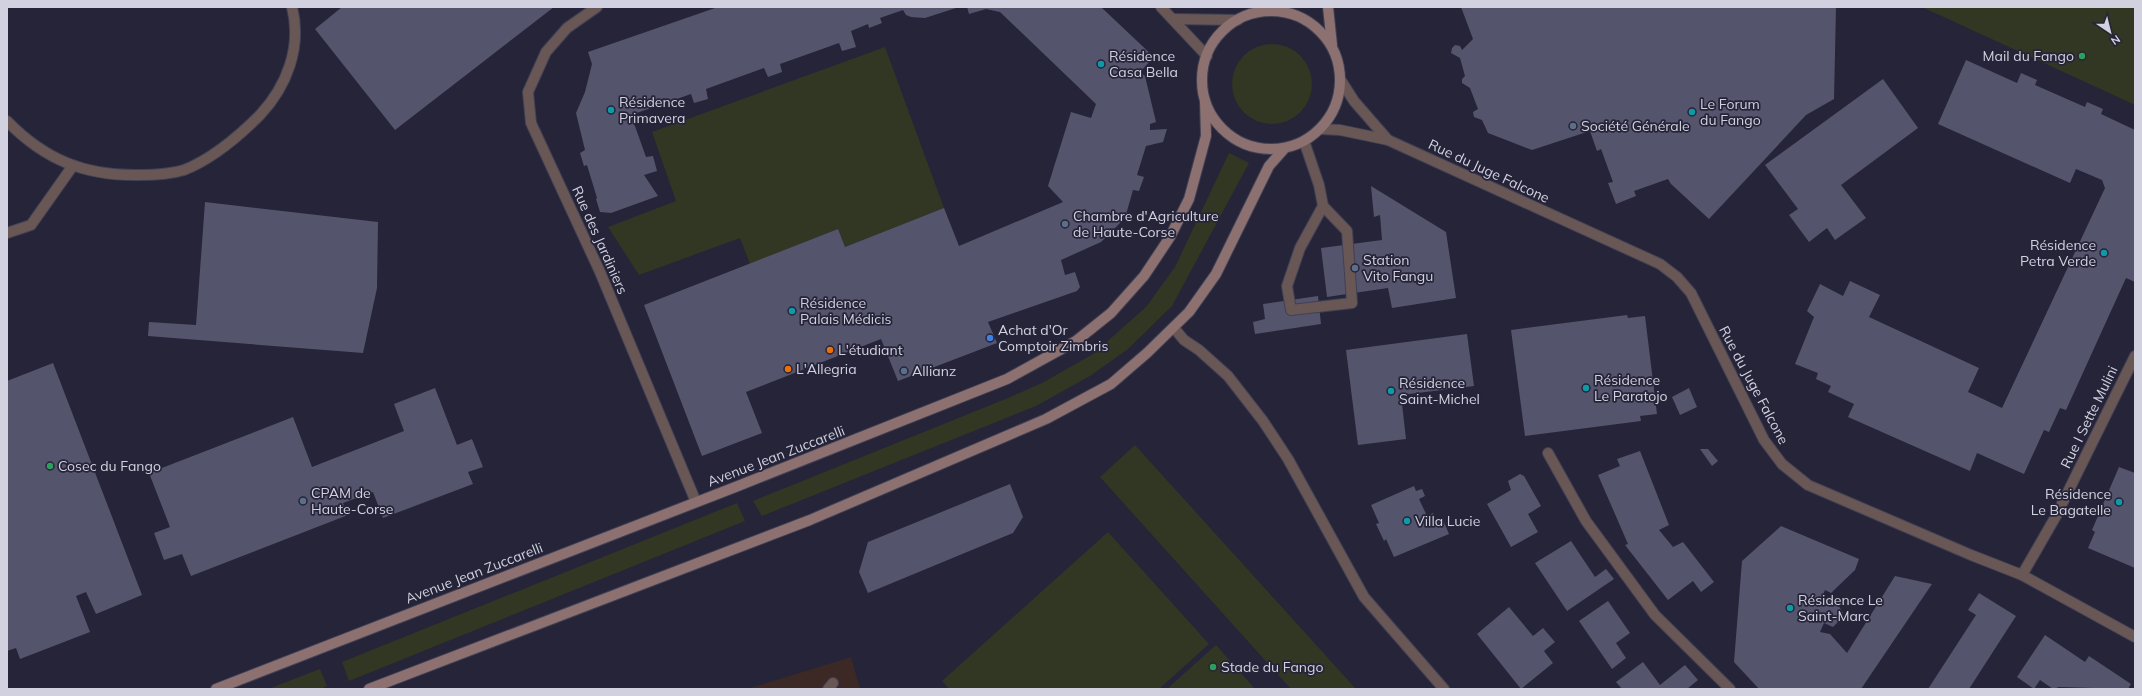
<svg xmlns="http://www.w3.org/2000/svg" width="2142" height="696" viewBox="0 0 2142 696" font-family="Mulish,sans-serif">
<rect width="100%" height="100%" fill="#252439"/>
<polygon fill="#3c2926" points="851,657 860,689 747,689"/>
<g fill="#313722">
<polygon points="1922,7 2135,7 2135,105"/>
<circle cx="1272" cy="84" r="40"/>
<polygon points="885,47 944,208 845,247 838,229 750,264 740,238 639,275 608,227 676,201 652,132"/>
<polygon points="1229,153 1249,163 1172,306 1128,349 1090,376 1036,406 762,516 753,501 1008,398 1042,383 1093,354 1146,307 1175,267"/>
<polygon points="1135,445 1356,689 1291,689 1100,477"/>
<polygon points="737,503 745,521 349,681 342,662"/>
<polygon points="1108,532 1209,644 1159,689 949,689 942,681"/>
<polygon points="1216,645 1255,689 1167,689"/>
<polygon points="320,669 327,686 320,689 268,689"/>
</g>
<g fill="#55546d">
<polygon points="342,7 554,7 395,130 315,29"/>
<polygon points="718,7 959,7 925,18 911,17 906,15 903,10 880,18 882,23 869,28 868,24 851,31 856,47 842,51 839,43 780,64 782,72 768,77 764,68 706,89 708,99 694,103 691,94 631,115 646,157 653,156 657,171 644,175 658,196 611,213 600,212 596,199 597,198 587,165 584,166 580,153 585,150 576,113 585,92 592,64 588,52"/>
<polygon points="967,7 1101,7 1154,57 1140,72 1145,76 1156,122 1150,124 1150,130 1167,129 1163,142 1146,146 1137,175 1144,177 1139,191 1133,190 1125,218 1101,242 1061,260 1065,275 1075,272 1080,287 1077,291 988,322 997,343 898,381 881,339 746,392 762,433 702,456 644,305 838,229 845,247 944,208 959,246 1063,202 1048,186 1071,112 1091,118 1096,104 1000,12 986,9 969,14"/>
<polygon points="1461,7 1836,7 1834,99 1806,115 1709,219 1671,184 1668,179 1634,191 1636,196 1616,204 1608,183 1613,182 1601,149 1597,151 1590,131 1532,150 1488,133 1482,120 1474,117 1473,112 1478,109 1470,88 1462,83 1462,79 1465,76 1460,58 1451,53 1452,48 1455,45 1460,46 1462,50 1473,39"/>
<polygon points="1966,60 2017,83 2021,73 2037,80 2035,85 2085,107 2087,102 2103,109 2101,114 2135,130 2135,282 2126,278 2066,410 2060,408 2049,432 2044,430 2024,474 1977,453 1970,471 1848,417 1854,404 1828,392 1831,386 1816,379 1818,373 1795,364 1814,317 1807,311 1820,284 1843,296 1850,281 1880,295 1869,317 1979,368 1968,392 2002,408 2105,188 2102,180 2076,169 2070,183 1938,124"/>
<polygon points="1883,79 1918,128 1841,185 1866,218 1835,240 1827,228 1809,242 1789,215 1798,209 1765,165"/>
<polygon points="1371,186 1446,232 1456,298 1392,308 1388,288 1327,297 1321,248 1382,240 1380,215 1374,217"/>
<polygon points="205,202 378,222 377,288 363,353 148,336 149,322 196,325"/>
<polygon points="1318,296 1321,324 1255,334 1253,322 1265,319 1263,304"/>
<polygon points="1627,315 1628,318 1645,316 1657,414 1640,416 1641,421 1525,436 1511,330"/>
<polygon points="1467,334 1474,386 1401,395 1406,439 1358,445 1346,350"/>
<polygon points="53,363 142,595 96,614 86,592 76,596 90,632 20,659 16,648 7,651 7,381"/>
<polygon points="435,388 457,445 472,439 483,467 468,472 473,484 383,518 373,492 343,503 348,515 191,576 182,554 164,560 154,533 170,527 149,473 293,417 312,467 404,431 394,404"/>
<polygon points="1689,388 1697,407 1680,415 1672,397"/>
<polygon points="1700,449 1708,449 1718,461 1712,466"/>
<polygon points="1640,451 1669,525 1659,530 1673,547 1683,542 1714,582 1701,592 1693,581 1668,600 1625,545 1628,544 1598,475 1620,466 1617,459"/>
<polygon points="2119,467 2135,473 2135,568 2088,548 2095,532 2092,530"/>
<polygon points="1520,474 1524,476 1541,506 1528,514 1538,532 1511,547 1487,504 1511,490 1508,481"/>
<polygon points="1010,484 1023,517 1013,533 868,593 859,572 868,542"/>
<polygon points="1414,486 1416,491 1422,489 1425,496 1419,499 1427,516 1433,513 1437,523 1443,520 1449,534 1394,557 1386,539 1384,541 1376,524 1379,523 1371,505"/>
<polygon points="1781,526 1859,559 1855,570 1831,593 1825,590 1822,598 1837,603 1843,613 1841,619 1833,627 1824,623 1820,632 1830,634 1847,653 1895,576 1932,584 1861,689 1759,689 1734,662 1742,561"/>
<polygon points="1571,541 1595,577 1606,569 1614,579 1567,611 1535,563"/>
<polygon points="1979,593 2016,616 1969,689 1928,689 1976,615 1968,610"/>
<polygon points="1608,601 1630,633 1616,643 1626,658 1612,669 1579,621"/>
<polygon points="1509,607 1533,636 1543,628 1555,642 1544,651 1553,663 1521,689 1477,634"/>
<polygon points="2045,635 2085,662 2089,656 2131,684 2128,689 2059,687 2053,689 2040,680 2034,689 2017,677"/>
<polygon points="1643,662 1660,685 1685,665 1698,680 1687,689 1622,689 1616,682"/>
</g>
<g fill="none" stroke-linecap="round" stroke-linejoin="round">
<defs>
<g id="lane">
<path d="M7,121C45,160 85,176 139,175C153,175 171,174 184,170C212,159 239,136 260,115C287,86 302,47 292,7"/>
<polyline points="1304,141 1319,185 1323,206 1347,231 1352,303 1291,310 1287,286 1300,248 1323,206"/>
<polyline points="7,233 31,225 72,167"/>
<polyline points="828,689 833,683"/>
</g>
<g id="street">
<polyline points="597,7 567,28 546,52 528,92 531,123 600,272 696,502"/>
<polyline points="1161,7 1207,56"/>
<polyline points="1174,19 1238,20"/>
<polyline points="1340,79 1354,101 1388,140"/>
<polyline points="1320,129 1340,130 1388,140 1660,264 1677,277 1691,293 1764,440 1782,464 1808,485 1971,555 2022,575 2135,637"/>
<polyline points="1174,328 1184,340 1199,350 1228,376 1263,421 1288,459 1364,597 1444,689"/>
<polyline points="1548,453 1586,521 1655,615 1730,689"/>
<polyline points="2022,575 2056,516 2135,356"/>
</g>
<g id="secondary">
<polyline points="1328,7 1332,45"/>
<circle cx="1271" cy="80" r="69"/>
<polyline points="216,689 738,486 1007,379 1076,341 1111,313 1144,276 1170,237 1189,199 1206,136 1205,101"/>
<polyline points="369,689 810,520 1046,419 1111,384 1147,353 1189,312 1216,274 1269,166 1285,148"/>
</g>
</defs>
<use href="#lane" stroke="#414054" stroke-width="12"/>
<use href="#street" stroke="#414054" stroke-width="12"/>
<use href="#secondary" stroke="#414054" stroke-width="12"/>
<use href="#lane" stroke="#695756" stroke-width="10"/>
<use href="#street" stroke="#695756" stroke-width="10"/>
<use href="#secondary" stroke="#8d7170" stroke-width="10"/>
</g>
<g fill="#2e9e5b" stroke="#252439" stroke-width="1.5">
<circle cx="2082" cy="56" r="4"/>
<circle cx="50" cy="466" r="4"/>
<circle cx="1213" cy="667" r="4"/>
</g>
<g fill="#0f9aa8" stroke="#252439" stroke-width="1.5">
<circle cx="1101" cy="64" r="4"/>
<circle cx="611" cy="110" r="4"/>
<circle cx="1692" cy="112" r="4"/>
<circle cx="2104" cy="253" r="4"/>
<circle cx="792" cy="311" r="4"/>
<circle cx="1586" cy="388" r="4"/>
<circle cx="1391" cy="391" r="4"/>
<circle cx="2119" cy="502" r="4"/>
<circle cx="1407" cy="521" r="4"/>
<circle cx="1790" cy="608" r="4"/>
</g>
<g fill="#5c6f8a" stroke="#252439" stroke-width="1.5">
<circle cx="1573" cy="126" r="4"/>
<circle cx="1065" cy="224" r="4"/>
<circle cx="1355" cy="268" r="4"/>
<circle cx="904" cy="371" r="4"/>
<circle cx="303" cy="501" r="4"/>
</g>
<circle fill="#3f7fe0" stroke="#252439" stroke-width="1.5" cx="990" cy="338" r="4"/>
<g fill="#e8710a" stroke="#252439" stroke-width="1.5">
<circle cx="830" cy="350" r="4"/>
<circle cx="788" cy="369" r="4"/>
</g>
<g text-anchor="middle" stroke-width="3.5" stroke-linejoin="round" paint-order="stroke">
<g font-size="14" fill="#d1d1df" stroke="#252439" text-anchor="start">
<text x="1109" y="61">Résidence<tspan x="1109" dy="16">Casa Bella</tspan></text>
<text x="2074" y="61" text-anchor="end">Mail du Fango</text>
<text x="619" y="107">Résidence<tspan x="619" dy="16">Primavera</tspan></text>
<text x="1700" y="109">Le Forum<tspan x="1700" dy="16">du Fango</tspan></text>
<text x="1581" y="131">Société Générale</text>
<text x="1073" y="221">Chambre d'Agriculture<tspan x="1073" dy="16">de Haute-Corse</tspan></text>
<text x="2096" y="250" text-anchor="end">Résidence<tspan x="2096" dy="16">Petra Verde</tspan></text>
<text x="1363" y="265">Station<tspan x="1363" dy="16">Vito Fangu</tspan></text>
<text x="800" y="308">Résidence<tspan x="800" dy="16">Palais Médicis</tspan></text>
<text x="998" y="335">Achat d'Or<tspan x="998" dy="16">Comptoir Zimbris</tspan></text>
<text x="838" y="355">L'étudiant</text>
<text x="796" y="374">L'Allegria</text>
<text x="912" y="376">Allianz</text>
<text x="1594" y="385">Résidence<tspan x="1594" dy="16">Le Paratojo</tspan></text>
<text x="1399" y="388">Résidence<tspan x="1399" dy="16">Saint-Michel</tspan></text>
<text x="58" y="471">Cosec du Fango</text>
<text x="311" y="498">CPAM de<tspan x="311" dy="16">Haute-Corse</tspan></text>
<text x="2111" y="499" text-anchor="end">Résidence<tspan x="2111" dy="16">Le Bagatelle</tspan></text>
<text x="1415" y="526">Villa Lucie</text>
<text x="1798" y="605">Résidence Le<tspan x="1798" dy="16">Saint-Marc</tspan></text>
<text x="1221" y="672">Stade du Fango</text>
</g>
<g font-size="14" fill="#d1d1df" stroke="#252439">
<text transform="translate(1489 171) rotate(25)" y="5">Rue du Juge Falcone</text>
<text transform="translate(600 240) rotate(66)" y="5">Rue des Jardiniers</text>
<text transform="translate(1754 385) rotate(62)" y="5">Rue du Juge Falcone</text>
<text transform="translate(2089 417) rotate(-64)" y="5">Rue I Sette Mulini</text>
<text transform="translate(776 456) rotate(-21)" y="5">Avenue Jean Zuccarelli</text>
<text transform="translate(474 573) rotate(-21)" y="5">Avenue Jean Zuccarelli</text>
</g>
</g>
<rect width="2142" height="696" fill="none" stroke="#d1d1df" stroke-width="16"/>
<g transform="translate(2110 32) rotate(145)" stroke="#252439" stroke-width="3" paint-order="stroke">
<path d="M0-3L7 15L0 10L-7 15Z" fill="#d1d1df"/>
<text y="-6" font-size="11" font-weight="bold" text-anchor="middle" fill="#d1d1df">N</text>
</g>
</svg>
